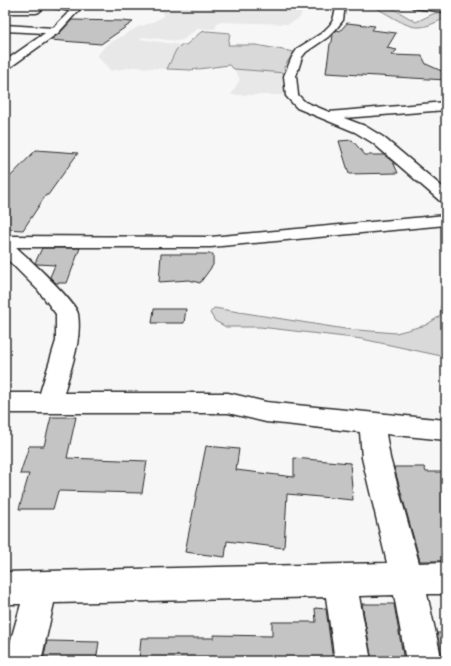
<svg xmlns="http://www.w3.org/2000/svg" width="451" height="666" viewBox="0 0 451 666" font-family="'Shantell Sans',sans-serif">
<rect width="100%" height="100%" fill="#f7f7f7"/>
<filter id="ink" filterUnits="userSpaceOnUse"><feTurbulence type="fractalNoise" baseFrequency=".025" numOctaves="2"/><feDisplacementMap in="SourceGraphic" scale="8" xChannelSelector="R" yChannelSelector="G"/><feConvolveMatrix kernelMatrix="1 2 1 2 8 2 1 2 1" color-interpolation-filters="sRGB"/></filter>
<g filter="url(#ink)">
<g fill="#e8e8e8">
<polygon points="160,5 192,5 195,8 233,8 233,5 304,5 300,18 289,24 218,22 215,29 197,29 183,40 177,41 143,37 140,39 181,45 176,50 167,69 133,67 111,71 97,56 106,45 138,27 151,23 164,16"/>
<polygon points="234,69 285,73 288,95 231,95 240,79"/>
</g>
<g fill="#d9d9d9" stroke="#828282">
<path d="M368,5H387L416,22L435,13H446V18C438,21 428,27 419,27C404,28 385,10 368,5Z"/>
<polygon points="207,31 230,33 228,45 256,45 294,52 284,67 285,73 234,69 229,65 191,70 167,69 176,50 181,45 186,45 201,32"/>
<polygon points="446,302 446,357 362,339 260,327 226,327 215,321 210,313 214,308 345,329 396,333 426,325 440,316 441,305"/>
</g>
<g fill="#c4c4c4" stroke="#2b2b2b">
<polygon points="72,20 123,21 133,22 101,44 50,40 59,34"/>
<polygon points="347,23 375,26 372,30 396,33 387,48 397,50 392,55 422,56 426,64 446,73 446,80 326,73 330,44 332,42 333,34 337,30 340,31"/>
<polygon points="352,140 365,155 384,155 393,162 398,173 349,174 339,141"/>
<polygon points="36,150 78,153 48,195 46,195 23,230 5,229 5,182"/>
<polygon points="42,248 80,248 67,283 56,283 50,277 55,265 37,264 35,263"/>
<polygon points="161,254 213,254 213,265 200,283 189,280 159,282"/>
<polygon points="154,309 186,309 184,323 152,323"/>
<polygon points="51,417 76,417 67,458 147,461 142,493 58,491 53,509 19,509 29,474 20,474 29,446 44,446"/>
<polygon points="206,446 239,449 236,470 294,477 294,458 350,463 353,500 287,494 284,548 227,541 225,557 185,552"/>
<polygon points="394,467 424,467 426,472 446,472 446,561 420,561"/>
<polygon points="362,604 394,604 404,661 372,661"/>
<polygon points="315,608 326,609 333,661 139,661 141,638 214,638 214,635 272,636 272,622 316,622"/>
<polygon points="437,633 446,633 446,661 443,661"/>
<polygon points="47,641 99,642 96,661 43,661"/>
</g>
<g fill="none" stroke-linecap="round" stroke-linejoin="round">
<defs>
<g id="minor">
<polygon points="5,5 13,5 12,7 34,7 37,5 46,5 39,12 36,13 7,13 5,12"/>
<polygon points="49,5 68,5 79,7 80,9 58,33 9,68 5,69 5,61 45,33 5,31 5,25 53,28 70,11 50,7"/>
<polygon points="337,5 345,5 343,20 336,29 328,37 306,52 302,57 296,76 298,95 305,102 329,112 446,102 446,110 344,118 365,126 383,137 446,190 446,203 440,201 373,143 355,132 297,108 286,96 284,76 292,57 298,48 322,33 330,25 333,20"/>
<polygon points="410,5 446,6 446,12 414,8"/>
<path d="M446,215V225L211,247H16C27,257 76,302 78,314C82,341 71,367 64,393H228L266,402L446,420V440L386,434L390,458L419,563L446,562V594H427L442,661H406L394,595L359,596L371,661H335L326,597L54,603L41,661H5L21,604H5V572L387,563L362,458L360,432L266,422L228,413H5V393H40L56,341V314L38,290L5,257V236L211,237Z"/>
</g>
</defs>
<use href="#minor" stroke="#2b2b2b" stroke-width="3"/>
<use href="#minor" fill="#fff" fill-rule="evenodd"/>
</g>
</g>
<rect width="451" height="666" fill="none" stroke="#fff" stroke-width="20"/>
<rect x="10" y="10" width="431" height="646" fill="none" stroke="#2b2b2b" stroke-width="1.5" filter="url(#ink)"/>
</svg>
